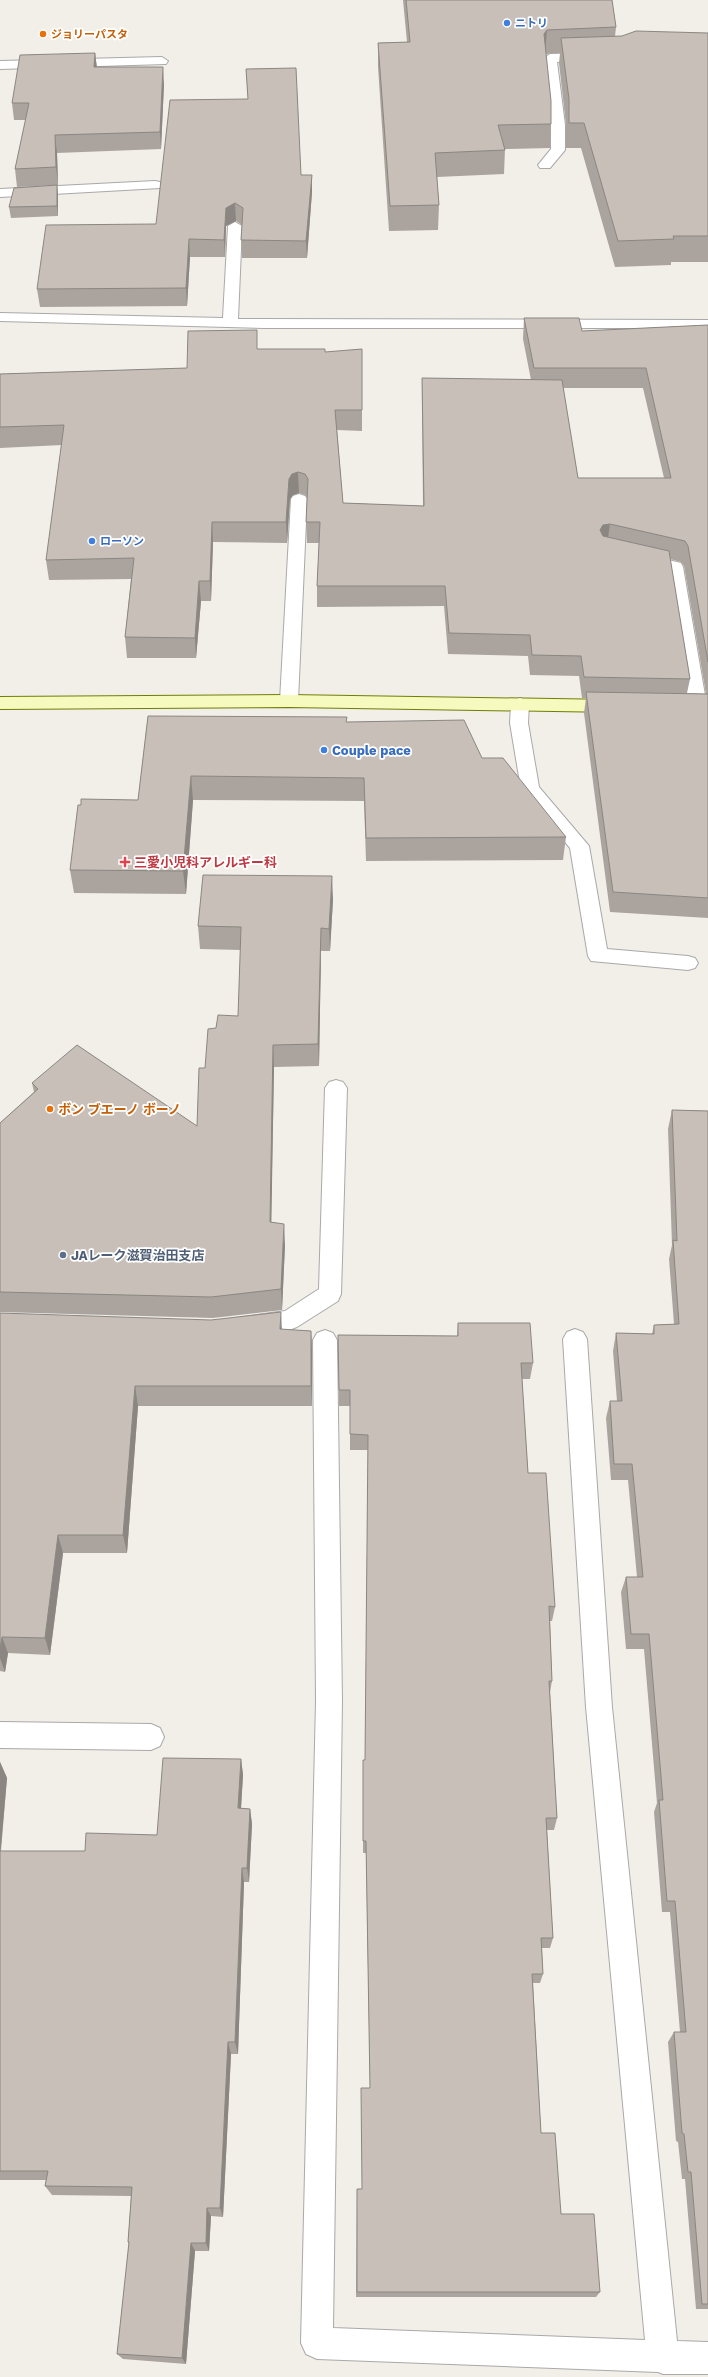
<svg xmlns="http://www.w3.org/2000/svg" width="708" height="2377" viewBox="0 0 708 2377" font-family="'Work Sans','Noto Sans JP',sans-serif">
<rect width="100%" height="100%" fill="#f2efe9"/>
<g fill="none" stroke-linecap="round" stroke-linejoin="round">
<defs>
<g id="lane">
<polygon points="162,57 168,61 166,64 0,69 0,61"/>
<polygon points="336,1080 343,1082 347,1088 341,1294 338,1301 297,1327 289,1330 252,1334 244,1331 240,1324 244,1317 285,1311 319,1289 325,1088 329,1082"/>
<polygon points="575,1329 583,1332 587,1339 612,1707 677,2341 708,2342 708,2374 663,2374 658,2372 317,2359 306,2354 301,2343 316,1701 313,1340 317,1333 325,1330 333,1333 337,1340 342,1701 333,2328 645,2340 586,1707 563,1339 567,1332"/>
</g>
<g id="street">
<polygon points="589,53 593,54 595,57 593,60 557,62 565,125 565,150 550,168 540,168 538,165 551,149 551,125 544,58 550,54"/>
<polygon points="155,181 160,182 162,185 160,188 0,197 0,189"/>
<polygon points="235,222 242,226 238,319 708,320 708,328 264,328 0,321 0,313 223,318 228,226"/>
<polygon points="299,494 305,496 307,499 298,701 295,705 289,707 283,705 280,701 291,499 293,496"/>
<polygon points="643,554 681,563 683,567 707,707 704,711 698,713 692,711 689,707 667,570 637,563 635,559 637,555"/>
<polygon points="520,698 526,700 529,704 528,723 539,787 589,846 607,949 688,956 695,958 698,963 695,968 688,970 591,961 588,956 570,848 521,789 510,723 511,704 514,700"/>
<polygon points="0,1722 151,1724 160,1728 164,1737 160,1746 151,1750 0,1748"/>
</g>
<polygon id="secondary" points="289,695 615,700 621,702 624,706 621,710 615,712 289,707 0,709 0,697"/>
</defs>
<use href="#lane" stroke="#a9a9a9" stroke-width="2"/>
<use href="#street" stroke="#a9a9a9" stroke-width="2"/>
<use href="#secondary" stroke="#707d05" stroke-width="2"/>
<use href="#lane" fill="#fff" fill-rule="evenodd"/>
<use href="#street" fill="#fff" fill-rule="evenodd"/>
<use href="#secondary" fill="#f7fabf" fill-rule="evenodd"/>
</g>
<g fill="#aba49e" fill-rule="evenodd">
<polygon points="403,0 612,0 616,27 615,37 708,33 708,262 671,262 671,265 615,267 581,148 566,148 566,125 559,63 560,53 546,54 551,124 550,148 505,149 504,174 437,177 439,205 438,230 389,231 378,67 378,43 407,42"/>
<polygon points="95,53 97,67 164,84 161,149 57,153 58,185 17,187 15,169 26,120 14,120 12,103"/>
<polygon points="246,69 301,175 312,175 312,192 307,258 242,258 241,240 242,225 236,221 226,226 225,257 190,257 187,306 40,307 37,289 156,224 248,99"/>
<polygon points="57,185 58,195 58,216 11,218 9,207"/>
<path d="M524,318L582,331L708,325V918L610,912L584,713L586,698H582L579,676L530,675L528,656L448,654L444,606L317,607V586L319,543H307L306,522L307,497L305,495L299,493L293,495L290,499L287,543L213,542L211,601H201L196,658H127L125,637L131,579L49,580L46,560L62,445L0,448V374L187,368L258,349L325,352L362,410V431L337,430L343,503L423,506L422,398V378L531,380L523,339ZM563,388H643L664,478H578ZM670,559L681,562L684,566L706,694L687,693L690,679Z"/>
<polygon points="148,716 347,722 482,758 566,837 563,860 366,861 364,801 193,800 186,894 74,893 70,870 138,800"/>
<polygon points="333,899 330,951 321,951 319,1066 274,1067 271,1222 285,1245 282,1310 213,1318 0,1312 0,1123 34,1092 32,1083 197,1126 205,1068 216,1028 238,1016 241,950 200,949 198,926"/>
<polygon points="672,1110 708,1111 708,2309 696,2309 685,2179 682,2179 678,2142 676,2141 668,2042 674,2032 680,2032 670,1912 662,1912 654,1812 657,1803 644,1649 626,1649 621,1592 626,1577 637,1577 628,1480 611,1480 606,1418 610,1401 617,1401 613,1351 616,1333 652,1334 654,1325 674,1324 669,1259 672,1245 668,1129"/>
<polygon points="0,1313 311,1331 312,1351 312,1406 138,1406 127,1553 63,1553 50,1655 8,1653 5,1672 0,1671"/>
<polygon points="458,1323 533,1363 530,1379 522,1379 528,1473 555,1607 552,1621 550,1621 552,1681 550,1692 557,1818 554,1830 547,1830 553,1938 550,1948 542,1948 543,1974 540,1983 533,1983 541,2133 561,2214 600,2292 596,2297 356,2297 357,2189 362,2189 370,2088 366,1853 363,1853 363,1772 365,1760 368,1450 350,1450 350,1406 339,1406 338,1335 457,1336"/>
<polygon points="241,1759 243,1775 241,1808 250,1809 252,1824 249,1882 244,1882 238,2054 231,2054 223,2217 211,2216 209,2251 195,2251 186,2364 123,2359 117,2354 129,2244 128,2242 131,2196 52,2195 45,2186 46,2180 0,2180 0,1762 7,1778 1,1851 85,1851 157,1835"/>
</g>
<g fill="#8b8681">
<polygon points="547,30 545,54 544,34"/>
<polygon points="95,53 97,70 94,67"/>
<polygon points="163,67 164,84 161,149 160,132"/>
<polygon points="55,135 57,153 58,185 56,167"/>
<polygon points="312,175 312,192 307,258 306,241"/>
<polygon points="57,185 58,195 58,216 57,206"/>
<polygon points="235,203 236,221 226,226 225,257 224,240 226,208"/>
<polygon points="189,239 190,257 187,306 186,288"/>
<polygon points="298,472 299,493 293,495 290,499 287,543 286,522 289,479 292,474"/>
<polygon points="212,522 213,542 211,601 210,581"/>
<polygon points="610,524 607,545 600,530 603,525"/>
<polygon points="199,581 201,601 196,658 195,638"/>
<polygon points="191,776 193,800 186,894 183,871"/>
<polygon points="332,876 333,899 330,951 329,929"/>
<polygon points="321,928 321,951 319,1066 318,1044"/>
<polygon points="273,1045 274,1067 271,1243 270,1222"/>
<polygon points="284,1224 285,1245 282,1310 281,1289"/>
<polygon points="281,1312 282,1332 280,1329"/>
<polygon points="311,1331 312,1351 312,1406 311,1386"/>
<polygon points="135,1386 138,1406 127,1553 123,1535"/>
<polygon points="58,1535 63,1553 50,1655 45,1638"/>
<polygon points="2,1637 8,1653 5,1672 0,1658 0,1649"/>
<polygon points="241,1759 243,1775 240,1824 238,1808"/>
<polygon points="0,1762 7,1778 0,1857"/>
<polygon points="250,1809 252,1824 249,1882 247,1868"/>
<polygon points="242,1868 244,1882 238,2054 235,2042"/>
<polygon points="228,2042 231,2054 223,2217 220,2208"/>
<polygon points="207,2208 211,2216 209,2251 206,2243"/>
<polygon points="191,2243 195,2251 186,2364 182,2358"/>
</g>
<g fill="#c7bfb8" stroke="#8b8681">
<polygon points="406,0 612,0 616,27 547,30 544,34 551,101 551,124 498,125 505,150 435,153 439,205 390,206 378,43 410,42"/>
<polygon points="636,31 708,33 708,236 673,236 674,239 618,241 584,123 569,123 569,99 561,38 622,36"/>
<polygon points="95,53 94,67 163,67 160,132 55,135 56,167 15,169 29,103 12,103 20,55"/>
<polygon points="296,68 301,175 312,175 306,241 241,240 243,208 235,203 226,208 224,240 189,239 186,288 37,289 46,225 156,224 170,100 248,99 246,69"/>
<polygon points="57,185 57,206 9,207 14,188"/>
<polygon points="524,318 579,318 582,331 708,325 708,662 688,546 685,541 610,524 603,525 600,530 603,536 669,551 690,679 584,677 581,656 532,655 530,635 449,633 445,586 317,586 320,522 306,522 308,479 305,474 298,472 292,474 289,479 286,522 212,522 210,581 199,581 195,638 125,637 134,558 46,560 64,425 0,427 0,374 187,368 188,331 257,330 257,349 325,349 325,352 362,349 362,410 335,410 343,503 424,506 422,378 562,380 578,478 671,478 646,368 534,368"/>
<polygon points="586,692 708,694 708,898 613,892"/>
<polygon points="148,716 347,717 346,722 464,720 482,758 503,758 566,837 366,838 364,778 191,776 183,871 70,870 78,805 81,805 81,799 138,800"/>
<polygon points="203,875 332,876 329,929 321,928 318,1044 273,1045 270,1222 284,1224 281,1289 211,1297 0,1292 0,1123 38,1089 32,1083 77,1045 197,1126 199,1068 205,1068 208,1029 216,1028 218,1015 238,1016 241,927 198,926"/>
<polygon points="672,1110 708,1111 708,2304 702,2304 691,2172 688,2172 684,2134 682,2133 674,2032 686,2032 675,1901 667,1901 659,1800 663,1800 649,1634 631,1634 626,1577 643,1577 632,1464 614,1464 610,1401 622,1401 616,1333 654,1334 654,1325 679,1324 673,1240 677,1241"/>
<polygon points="281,1312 280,1329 311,1331 311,1386 135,1386 123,1535 58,1535 45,1638 2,1637 0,1649 0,1313 211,1320"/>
<polygon points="458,1323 530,1323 533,1363 521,1363 528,1473 546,1473 555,1607 549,1606 552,1681 549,1681 557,1818 546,1818 553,1938 541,1938 543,1974 532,1974 541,2133 555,2133 561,2214 594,2214 600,2292 357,2292 357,2189 362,2189 361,2088 370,2088 366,1841 363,1841 363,1760 365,1760 368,1435 350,1434 350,1390 339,1390 338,1335 458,1336"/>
<polygon points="163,1758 241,1759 238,1808 250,1809 247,1868 242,1868 235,2042 228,2042 220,2208 207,2208 206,2243 191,2243 182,2358 117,2354 129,2242 128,2242 132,2187 45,2186 48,2171 0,2171 0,1851 85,1851 86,1833 157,1835"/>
</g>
<g fill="#3f7fe0" stroke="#fff" stroke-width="1.5">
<circle cx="507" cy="23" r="4"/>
<circle cx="92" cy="541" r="4"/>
<circle cx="324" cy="750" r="4"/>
</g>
<g fill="#e8710a" stroke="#fff" stroke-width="1.5">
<circle cx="43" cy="34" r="4"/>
<circle cx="50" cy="1109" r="4"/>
</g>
<path fill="#e0444e" stroke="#fff" stroke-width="1.5" d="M123 856h4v4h4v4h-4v4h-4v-4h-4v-4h4z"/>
<circle fill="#5c6f8a" stroke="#fff" stroke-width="1.5" cx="63" cy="1255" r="4"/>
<g text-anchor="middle" stroke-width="3.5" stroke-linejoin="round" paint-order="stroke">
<g font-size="11" font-weight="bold" fill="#366cbe" stroke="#fff" text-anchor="start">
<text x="515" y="27">ニトリ</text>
<text x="100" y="545">ローソン</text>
</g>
<g font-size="11" font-weight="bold" fill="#c56008" stroke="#fff" text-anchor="start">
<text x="51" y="38">ジョリーパスタ</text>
</g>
<g font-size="13" font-weight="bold" fill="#366cbe" stroke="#fff" text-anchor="start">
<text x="332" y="755">Couple pace</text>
</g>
<g font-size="13" font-weight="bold" fill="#be3a42" stroke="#fff" text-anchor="start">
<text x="134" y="867">三愛小児科アレルギー科</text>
</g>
<g font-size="13" font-weight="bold" fill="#c56008" stroke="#fff" text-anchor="start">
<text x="58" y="1114">ボン ブエーノ ボーノ</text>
</g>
<g font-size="13" font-weight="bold" fill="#4e5e75" stroke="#fff" text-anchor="start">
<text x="71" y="1260">JAレーク滋賀治田支店</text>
</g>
</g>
</svg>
